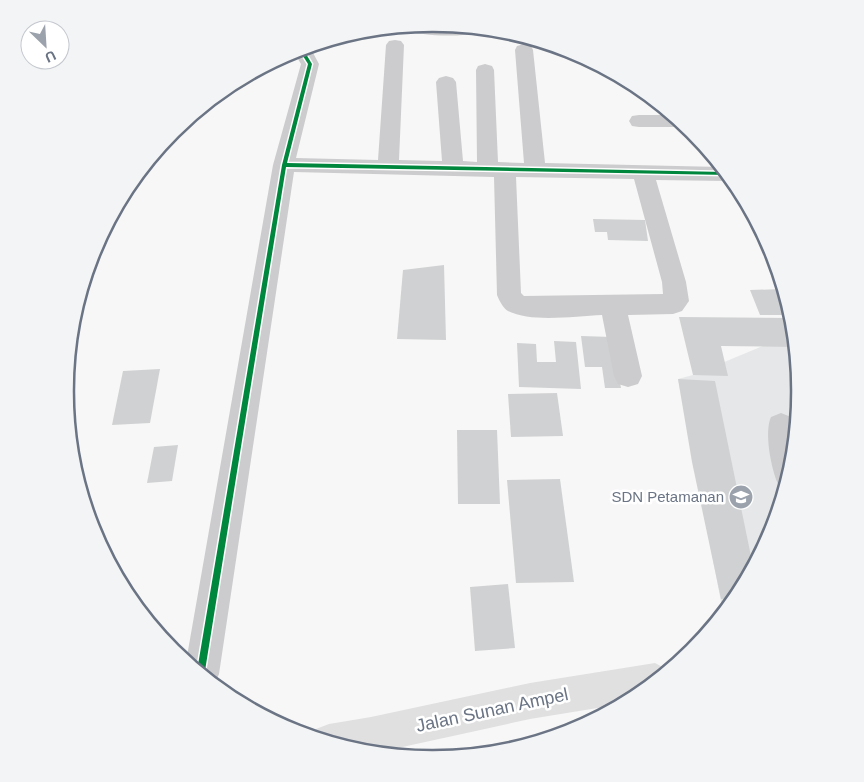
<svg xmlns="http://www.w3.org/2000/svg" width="864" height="782" viewBox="0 0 864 782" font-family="Arial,sans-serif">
<rect width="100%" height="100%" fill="#f7f7f7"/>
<polygon fill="#e5e7e8" points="794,333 799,391 792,463 771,532 737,595 723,612 678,379 693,375"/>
<g fill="#d0d1d2">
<polygon points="593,219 645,220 648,241 608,240 607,232 595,232"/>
<polygon points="444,265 446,340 397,339 403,270"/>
<polygon points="783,289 791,315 760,315 750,290"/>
<polygon points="679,317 792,318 795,347 721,346 728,376 693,375"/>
<polygon points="581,336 612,337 621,388 605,388 602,367 585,367"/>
<polygon points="554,341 576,342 581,389 519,387 517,343 536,344 537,362 556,362"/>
<polygon points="160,369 150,423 112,425 123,371"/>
<polygon points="678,379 715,381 753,566 734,599 721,599 692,462"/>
<polygon points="557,393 563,436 511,437 508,394"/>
<polygon points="457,430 497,430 500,504 458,504"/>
<polygon points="178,445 172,481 147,483 154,447"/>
<polygon points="560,479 574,582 516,583 507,480"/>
<polygon points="508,584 515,648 475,651 470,587"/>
</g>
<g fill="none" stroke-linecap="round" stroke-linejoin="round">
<g fill="#ccccce" fill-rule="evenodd">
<path d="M432,24L439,25L484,29L482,32C457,38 425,36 400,30L398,27Z"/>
<path d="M395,40L401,41L404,45L399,160L442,161L436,82L439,78L446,76L453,78L456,82L463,161L477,162L476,70L478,66L485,64L492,66L494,70L498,162L524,163L515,50L517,46L524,44L531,46L533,50L545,163L721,167L731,180L726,181L656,180L686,282L689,301L682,311L673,314L628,315L642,376L638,384L628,387L618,384L614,376L602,315C575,316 532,323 508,311C503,308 499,300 497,295L494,177L294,172L219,674L214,685L186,662L273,165L301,64L298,59L284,56C294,51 300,48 312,51L319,64L296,158L378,160L386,45L389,41ZM516,177L634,179L662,282L663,294L524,296L521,293Z"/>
<polygon points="639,115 672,115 686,127 639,127 632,126 629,121 632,116"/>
<path d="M781,413L791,417C801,438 791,465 785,486L778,484C771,468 764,432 771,417Z"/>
</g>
<polygon fill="#e0e0e1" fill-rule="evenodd" points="655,663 668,670 636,697 622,704 530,719 375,753 360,751 313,737 316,729 329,724 371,717 530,683"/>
<defs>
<polygon id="cycleway" points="293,51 306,54 312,64 287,163 725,172 728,175 286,167 204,677 197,671 282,165 308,64 303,56 289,53"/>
</defs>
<use href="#cycleway" stroke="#fff" stroke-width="3"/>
<use href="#cycleway" fill="#00873e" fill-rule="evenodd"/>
</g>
<defs>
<symbol id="school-disc" viewBox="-11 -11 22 22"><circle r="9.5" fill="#9ba2ac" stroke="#fff"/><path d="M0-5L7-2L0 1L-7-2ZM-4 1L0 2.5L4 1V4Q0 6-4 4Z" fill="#fff"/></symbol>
</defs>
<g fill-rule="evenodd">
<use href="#school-disc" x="727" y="483" width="28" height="28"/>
</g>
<g text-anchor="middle" stroke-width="5" stroke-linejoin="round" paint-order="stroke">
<g font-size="15" fill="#6a7484" stroke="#fff" text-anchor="end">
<text x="724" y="502">SDN Petamanan</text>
</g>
<g font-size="18" fill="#6a7484" stroke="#fff">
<text transform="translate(492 710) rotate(-12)" y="6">Jalan Sunan Ampel</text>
</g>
</g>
<path d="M0 0H864V782H0ZM432 32H433A358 358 0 0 1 791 390V392A358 358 0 0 1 433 750H432A358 358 0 0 1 74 392V390A358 358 0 0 1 432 32Z" fill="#f3f4f5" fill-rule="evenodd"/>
<path fill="none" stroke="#6a7484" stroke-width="2.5" d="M432 32H433A358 358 0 0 1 791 390V392A358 358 0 0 1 433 750H432A358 358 0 0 1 74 392V390A358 358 0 0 1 432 32Z"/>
<g transform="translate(45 45) rotate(155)"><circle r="24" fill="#ffffff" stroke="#c3c7ce"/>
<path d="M0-4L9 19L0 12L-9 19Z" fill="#9ba2ac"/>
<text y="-8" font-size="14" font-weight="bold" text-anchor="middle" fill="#6a7484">U</text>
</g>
</svg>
